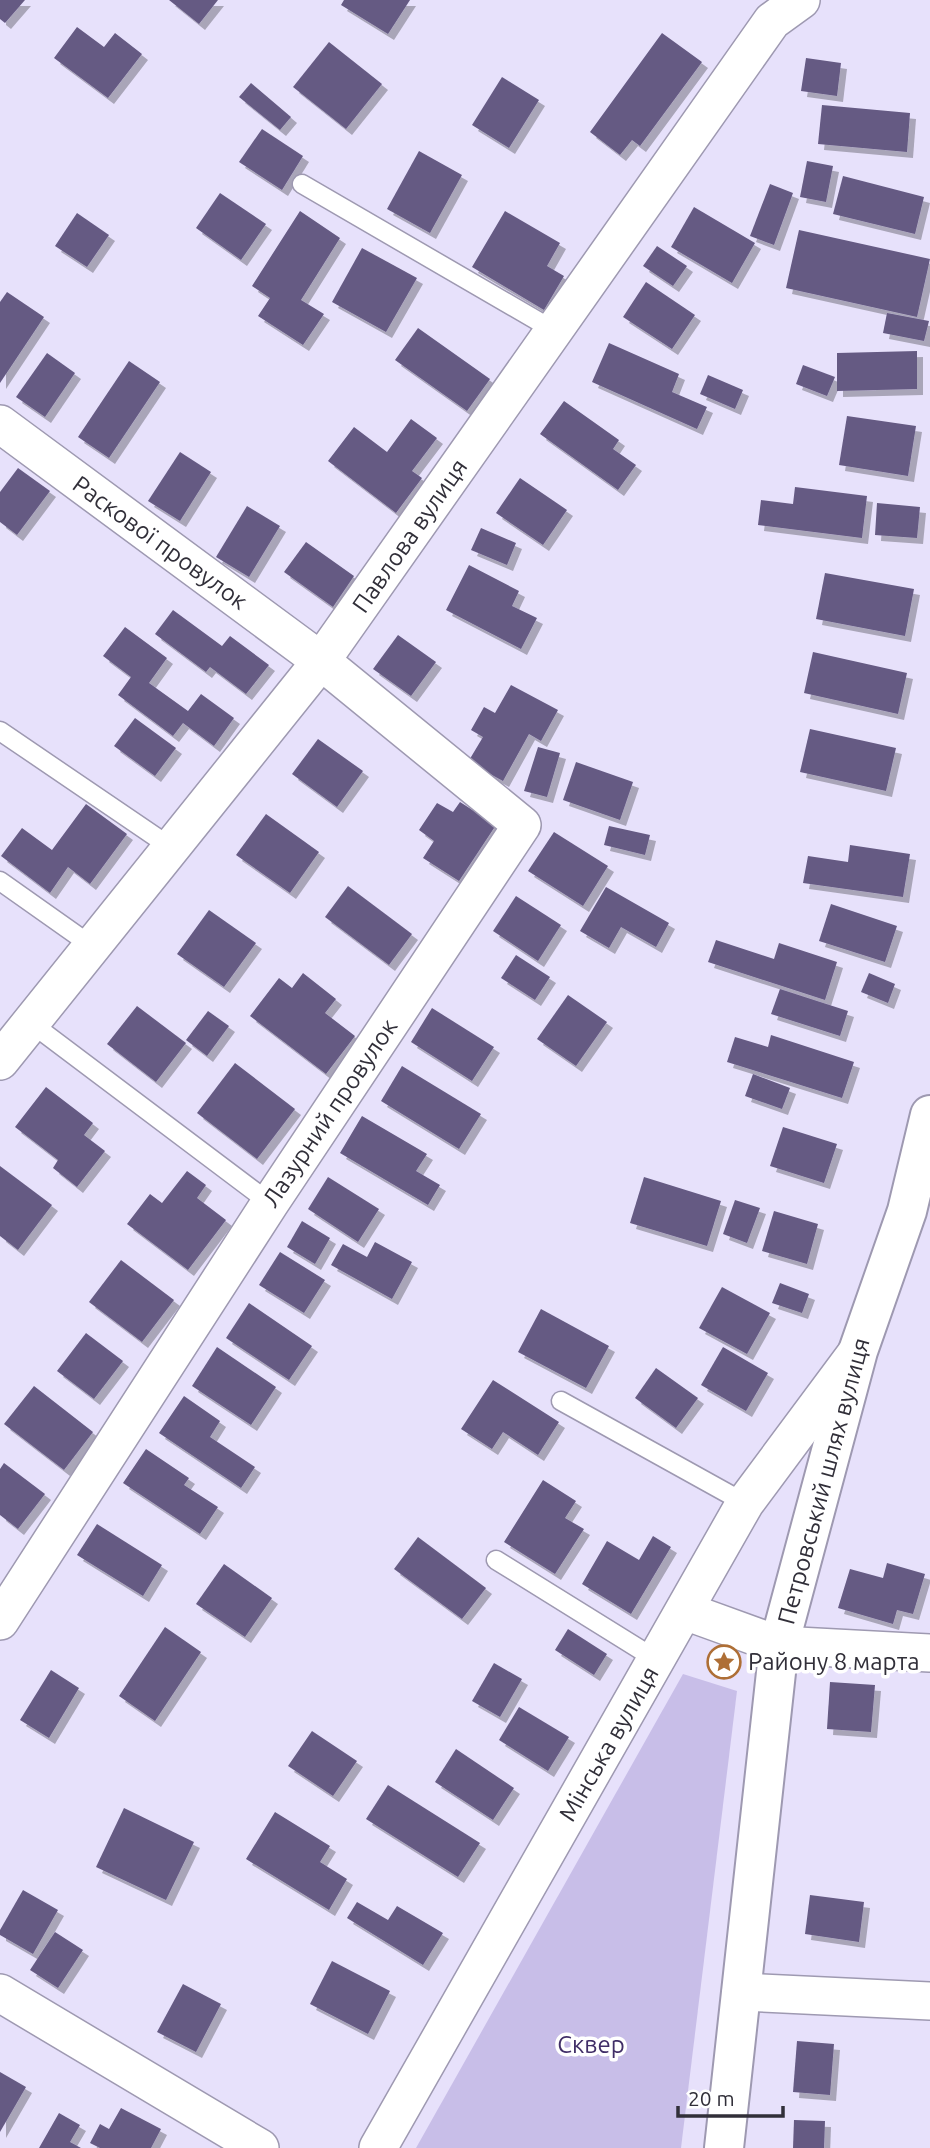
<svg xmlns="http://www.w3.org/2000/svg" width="930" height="2148" viewBox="0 0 930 2148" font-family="Ubuntu,sans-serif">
<defs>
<filter id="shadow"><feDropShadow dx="6" dy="6" stdDeviation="0" flood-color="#0004"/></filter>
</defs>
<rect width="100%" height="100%" fill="#e7e1fb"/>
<polygon fill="#c8bee8" points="683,1674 737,1691 681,2148 416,2148"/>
<g fill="#655a83" filter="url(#shadow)">
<polygon points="0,0 25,0 5,23 0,19"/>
<polygon points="169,0 218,0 199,24"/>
<polygon points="344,0 410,0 388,34 341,5"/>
<polygon points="77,27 104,47 115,33 142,54 108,98 54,58"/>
<polygon points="662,33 702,62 640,146 632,140 620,155 590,132"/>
<polygon points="329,42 382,84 346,129 293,87"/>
<polygon points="806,58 841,63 837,96 801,91"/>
<polygon points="502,77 539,100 509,148 472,125"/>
<polygon points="251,83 291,117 280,130 239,97"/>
<polygon points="822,105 910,113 907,152 818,144"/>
<polygon points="262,129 303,156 282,190 239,162"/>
<polygon points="419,151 462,175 430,233 387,209"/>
<polygon points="807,161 833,166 826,202 800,197"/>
<polygon points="843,176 924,197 915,234 833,214"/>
<polygon points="770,184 793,193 774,245 750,236"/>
<polygon points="220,193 266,224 241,260 196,228"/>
<polygon points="694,207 755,243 732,283 671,247"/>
<polygon points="300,211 340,238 301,300 324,314 303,345 258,316 270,298 252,286"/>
<polygon points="505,211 560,243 547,266 564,276 544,310 472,267"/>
<polygon points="77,213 109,235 87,267 55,246"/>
<polygon points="799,230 930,259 917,317 786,288"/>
<polygon points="657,246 687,266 673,286 643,266"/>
<polygon points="362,248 417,278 386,332 332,302"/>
<polygon points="646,282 695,315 672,349 623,317"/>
<polygon points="7,292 44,317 0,383 0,302"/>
<polygon points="887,313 929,321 924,341 883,333"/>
<polygon points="418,328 490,379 467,411 395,360"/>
<polygon points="609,343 679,374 672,392 707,407 697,429 592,382"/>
<polygon points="917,351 917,389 837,391 837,353"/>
<polygon points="47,353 75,373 45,417 16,397"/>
<polygon points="129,361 160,382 109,458 78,437"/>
<polygon points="803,365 835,377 827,396 796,384"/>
<polygon points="708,375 743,390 735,409 700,394"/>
<polygon points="564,401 619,440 613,449 636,465 618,490 540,434"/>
<polygon points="847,416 916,426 908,476 839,465"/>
<polygon points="411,419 437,438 412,471 422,478 396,513 328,461 354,427 387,452"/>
<polygon points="180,452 211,472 180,521 148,501"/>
<polygon points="18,468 50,491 17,535 0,522 0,492"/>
<polygon points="520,478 567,510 543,545 496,513"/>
<polygon points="795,487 867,496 862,538 758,525 761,500 793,504"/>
<polygon points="877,503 920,507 917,538 875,535"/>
<polygon points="247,506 280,526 249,577 216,557"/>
<polygon points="481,528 516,543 507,565 471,550"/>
<polygon points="306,542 354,576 333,607 284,572"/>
<polygon points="469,565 519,591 512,606 537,618 521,649 446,610"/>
<polygon points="825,573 914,589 905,636 816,619"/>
<polygon points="173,610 222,646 230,636 269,665 246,694 210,667 206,672 155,634"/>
<polygon points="125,627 167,658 149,683 188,711 201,694 234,718 214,746 183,723 173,736 118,695 131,677 103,656"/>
<polygon points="398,635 436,662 411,696 373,669"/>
<polygon points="813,652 907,673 898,714 804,693"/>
<polygon points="511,685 558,710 541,741 529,734 503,781 468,762 483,737 471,730 484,707 495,713"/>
<polygon points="135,718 176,748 155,776 114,746"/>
<polygon points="810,729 896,748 886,791 800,772"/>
<polygon points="318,739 363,771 337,807 292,774"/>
<polygon points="538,747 560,753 547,797 524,791"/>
<polygon points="576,762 633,782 620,820 563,800"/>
<polygon points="460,802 496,825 459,881 423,858 434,841 419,830 437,803 453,812"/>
<polygon points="86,804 127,834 90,884 68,867 50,893 1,856 22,828 52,850"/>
<polygon points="266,814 319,852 290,893 236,855"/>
<polygon points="609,826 650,835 645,855 604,845"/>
<polygon points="554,832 608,866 583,906 528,871"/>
<polygon points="850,845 910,854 903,897 803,883 808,856 848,862"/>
<polygon points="348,886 412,934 389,965 325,917"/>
<polygon points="606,887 669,923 656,947 621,927 609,948 580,931"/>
<polygon points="516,896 561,925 538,961 493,931"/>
<polygon points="831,904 897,926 885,962 819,941"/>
<polygon points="209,910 256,943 224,987 177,954"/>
<polygon points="716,940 774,959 779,943 837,962 825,1000 708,962"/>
<polygon points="516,955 550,977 535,1000 501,978"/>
<polygon points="303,973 336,999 325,1013 355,1036 326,1074 250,1016 279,978 292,988"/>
<polygon points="869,973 895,984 888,1003 861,992"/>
<polygon points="780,989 848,1011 840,1036 771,1014"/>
<polygon points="568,995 607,1022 576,1066 537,1039"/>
<polygon points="137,1006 186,1043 156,1082 107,1044"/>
<polygon points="432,1008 494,1047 472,1081 411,1042"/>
<polygon points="208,1011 229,1026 207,1056 186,1040"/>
<polygon points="771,1035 854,1062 842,1098 727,1062 735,1037 768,1047"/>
<polygon points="235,1063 295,1109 257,1159 197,1113"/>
<polygon points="402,1066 481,1114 459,1149 381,1101"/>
<polygon points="753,1074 790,1088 782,1109 745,1096"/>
<polygon points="46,1087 93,1123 84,1135 105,1151 77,1187 53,1168 58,1160 15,1127"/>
<polygon points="362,1116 427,1154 416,1171 440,1185 428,1205 340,1153"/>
<polygon points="783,1127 837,1144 824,1183 770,1166"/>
<polygon points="0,1166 52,1205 18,1250 0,1236"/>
<polygon points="187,1171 206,1185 197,1198 226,1220 188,1270 127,1224 150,1194 162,1203"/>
<polygon points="328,1177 379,1209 358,1242 308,1209"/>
<polygon points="644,1177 721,1201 707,1246 630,1223"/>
<polygon points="735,1200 760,1208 747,1243 723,1234"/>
<polygon points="774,1211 818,1224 807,1264 762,1251"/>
<polygon points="302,1221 330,1238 315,1264 287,1247"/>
<polygon points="375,1242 412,1262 392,1299 331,1265 343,1244 367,1257"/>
<polygon points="280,1252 325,1280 304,1313 259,1285"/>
<polygon points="121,1260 174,1300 142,1342 89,1302"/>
<polygon points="780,1283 809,1294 802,1313 772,1303"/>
<polygon points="722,1287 770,1313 747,1354 699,1328"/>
<polygon points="249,1303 312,1346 289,1380 226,1338"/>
<polygon points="541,1309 609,1346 586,1388 518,1352"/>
<polygon points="86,1333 123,1361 94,1399 57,1371"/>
<polygon points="217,1347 276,1387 251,1425 192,1386"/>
<polygon points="723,1347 768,1373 746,1411 701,1385"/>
<polygon points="656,1368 698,1398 676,1428 635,1398"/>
<polygon points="493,1380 559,1422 538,1455 503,1432 492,1449 461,1429"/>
<polygon points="34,1386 93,1432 64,1470 4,1424"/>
<polygon points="184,1396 220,1421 210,1437 255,1467 241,1488 159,1433"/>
<polygon points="146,1449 189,1478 184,1485 218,1507 200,1534 123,1483"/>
<polygon points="4,1463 45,1494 18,1529 0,1515 0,1469"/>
<polygon points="543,1480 576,1501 565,1518 584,1529 555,1574 504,1542"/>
<polygon points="97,1524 162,1565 143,1596 77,1555"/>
<polygon points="653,1536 671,1547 631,1614 582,1584 607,1541 639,1560"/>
<polygon points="418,1537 486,1588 462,1619 394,1569"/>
<polygon points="887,1563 925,1574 913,1614 897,1610 893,1624 838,1608 850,1569 883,1578"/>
<polygon points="224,1564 272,1598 245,1637 196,1604"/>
<polygon points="165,1627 201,1652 155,1721 119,1696"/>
<polygon points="568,1629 607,1654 594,1675 555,1650"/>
<polygon points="494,1663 522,1679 500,1717 472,1701"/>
<polygon points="51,1670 79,1688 49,1738 20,1720"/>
<polygon points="830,1682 875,1685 871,1732 827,1729"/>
<polygon points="519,1707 569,1737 548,1771 499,1740"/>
<polygon points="312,1731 357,1761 333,1796 288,1766"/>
<polygon points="456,1749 514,1788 493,1820 435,1782"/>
<polygon points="388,1785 480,1843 458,1877 366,1819"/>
<polygon points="124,1808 194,1842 166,1900 96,1867"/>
<polygon points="275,1812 330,1846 320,1862 347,1879 329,1910 246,1859"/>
<polygon points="23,1890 58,1910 33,1954 0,1935 0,1930"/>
<polygon points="810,1895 864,1902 859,1942 805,1934"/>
<polygon points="357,1902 388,1920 397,1906 443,1933 423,1965 347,1918"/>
<polygon points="55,1932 83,1950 58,1988 30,1970"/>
<polygon points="332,1961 390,1991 368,2034 310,2004"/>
<polygon points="183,1984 221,2004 196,2052 157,2032"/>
<polygon points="797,2041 834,2044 830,2095 793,2092"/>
<polygon points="0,2072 26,2087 0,2132"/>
<polygon points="121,2108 161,2129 151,2148 100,2148 90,2143 100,2124 109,2129"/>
<polygon points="59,2113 80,2125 70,2142 81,2148 39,2148"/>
<polygon points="794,2120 825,2121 824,2148 793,2148"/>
</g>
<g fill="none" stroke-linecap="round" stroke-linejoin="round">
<defs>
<g id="service">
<polyline points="302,184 555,331"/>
<polyline points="0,731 172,848"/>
<polyline points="0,881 92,946"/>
<polyline points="31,1023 270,1203"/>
<polyline points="561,1401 745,1503"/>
<polyline points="496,1560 657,1660"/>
</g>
<g id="minor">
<polyline points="0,424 321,661 522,825 270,1203 0,1621"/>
<polyline points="0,1061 321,661 772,21 801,0"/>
<polyline points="685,1611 779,1645 930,1653"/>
<polyline points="741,1992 930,2001"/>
<polyline points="0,1993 260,2148"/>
<polyline points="378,2148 745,1503 855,1355"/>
</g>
<polyline id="tertiary" points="724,2148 779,1645 858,1351 907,1211 930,1115"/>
</defs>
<use href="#service" stroke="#9e99b1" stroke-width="21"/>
<use href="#minor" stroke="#9e99b1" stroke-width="40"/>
<use href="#tertiary" stroke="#9e99b1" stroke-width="42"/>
<use href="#service" stroke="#fff" stroke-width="18"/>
<use href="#minor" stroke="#fff" stroke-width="37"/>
<use href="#tertiary" stroke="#fff" stroke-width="38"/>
</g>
<defs>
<symbol id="sight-ring" viewBox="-11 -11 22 22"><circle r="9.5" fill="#fff" stroke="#ae6f36" stroke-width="1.5"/><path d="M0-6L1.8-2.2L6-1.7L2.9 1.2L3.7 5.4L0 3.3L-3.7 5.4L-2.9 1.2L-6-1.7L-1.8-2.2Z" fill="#ae6f36"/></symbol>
</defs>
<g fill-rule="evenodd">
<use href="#sight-ring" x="705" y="1643" width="38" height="38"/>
</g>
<g text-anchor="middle" stroke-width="7" stroke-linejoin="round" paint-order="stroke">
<g font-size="24" fill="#312f39" stroke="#fff">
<text transform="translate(410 536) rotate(-55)" y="8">Павлова вулиця</text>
<text transform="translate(160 543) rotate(36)" y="8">Раскової провулок</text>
<text transform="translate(330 1113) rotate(-56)" y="8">Лазурний провулок</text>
<text transform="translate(824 1481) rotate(-75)" y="8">Петровський шлях вулиця</text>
<text transform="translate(609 1744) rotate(-60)" y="8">Мінська вулиця</text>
</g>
<g font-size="24" fill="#312f39" stroke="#fff" text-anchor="start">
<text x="748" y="1670">Району 8 марта</text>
</g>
<g font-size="24" fill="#402e67" stroke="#fff">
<text x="591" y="2053">Сквер</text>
</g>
</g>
<path d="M678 2106v10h105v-10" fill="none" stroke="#312f39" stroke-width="3.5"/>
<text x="688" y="2106" font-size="21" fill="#312f39" stroke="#ffffff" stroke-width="5" paint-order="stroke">20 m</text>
</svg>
